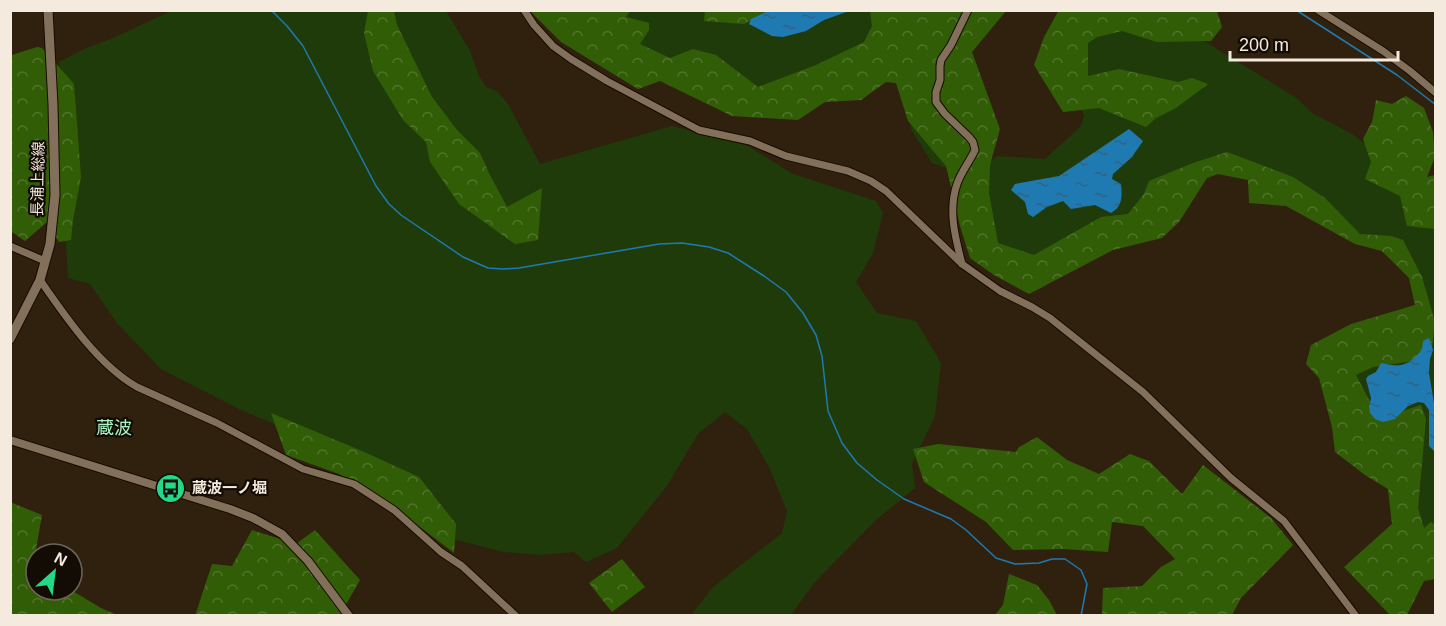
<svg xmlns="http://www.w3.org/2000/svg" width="1446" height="626" viewBox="0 0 1446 626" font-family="Arial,'Noto Sans JP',sans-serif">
<defs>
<pattern id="forest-crowns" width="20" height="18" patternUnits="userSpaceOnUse" patternTransform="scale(1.5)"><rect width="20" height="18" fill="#325d07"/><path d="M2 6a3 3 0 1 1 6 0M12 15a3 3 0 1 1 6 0" fill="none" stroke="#50742b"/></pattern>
<pattern id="water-ripples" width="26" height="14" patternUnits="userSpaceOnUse" patternTransform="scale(1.5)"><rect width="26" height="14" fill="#1f7ab2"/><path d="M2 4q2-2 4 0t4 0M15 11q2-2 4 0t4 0" fill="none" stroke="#326380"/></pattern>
</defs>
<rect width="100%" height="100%" fill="#30210e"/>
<g fill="#203b0a">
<polygon points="606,10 964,11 958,172 932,163 911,129 906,89 890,77 783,114 653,77"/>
<polygon points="171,11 446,11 470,51 479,76 486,87 497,91 508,104 540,164 672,126 748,146 793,174 876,201 883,213 873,253 856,282 877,313 916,321 941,363 935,416 912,464 915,488 877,519 814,583 791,615 691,615 713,587 782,533 787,511 769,467 747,429 725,412 698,434 666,487 617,548 586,562 574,552 541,555 504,552 453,539 300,435 239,409 161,369 117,323 90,284 68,278 64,212 68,152 59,62 84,49 113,38"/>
<polygon points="1123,29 1199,38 1295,97 1312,113 1352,134 1390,162 1435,207 1435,539 1425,538 1343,368 1425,319 1413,272 1390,246 1349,234 1224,165 1148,209 1025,267 989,255 977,173 997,156 1045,159 1081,126 1084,115 1074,94 1085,43 1095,35"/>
</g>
<g fill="url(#forest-crowns)">
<polygon points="532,10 630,11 626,17 649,23 649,30 640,44 670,58 693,49 716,55 758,87 816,65 864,42 872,26 870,11 1006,11 972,52 1000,129 990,165 989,193 998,243 1034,255 1101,217 1128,214 1144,194 1149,181 1193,163 1227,152 1293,177 1325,198 1360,234 1391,236 1403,240 1422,277 1435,322 1432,346 1420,360 1373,367 1356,375 1377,415 1387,416 1421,405 1426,419 1418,508 1424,528 1431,522 1435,525 1435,579 1424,581 1407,615 1390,615 1344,567 1392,524 1388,489 1365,475 1335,452 1332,427 1319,378 1306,364 1311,345 1351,324 1415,305 1409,278 1382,251 1355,244 1286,206 1249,203 1248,180 1218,174 1207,178 1179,222 1162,238 1113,250 1029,294 994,275 970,258 960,226 946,166 908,121 896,83 886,82 861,100 825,102 798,120 732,116 660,81 638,89 561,42 531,12"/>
<polygon points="1059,10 1217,11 1222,27 1211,41 1157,42 1122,31 1097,37 1088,43 1088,76 1119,69 1178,82 1192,78 1208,84 1176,108 1156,118 1146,127 1099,108 1063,112 1034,65 1044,37"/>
<polygon points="368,11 394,11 397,25 432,97 457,130 480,153 490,175 507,207 542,188 538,240 515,244 459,204 430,162 426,142 403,120 373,71 364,33"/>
<polygon points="705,11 768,11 744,24 704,21"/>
<polygon points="10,36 12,55 37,47 42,48 74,84 81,177 73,220 71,240 59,242 47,222 25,241 12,232 11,234"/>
<polygon points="1406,96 1424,108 1433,132 1435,157 1427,177 1435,175 1435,229 1407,226 1400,196 1365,179 1371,162 1363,139 1372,122 1376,100 1392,104"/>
<polygon points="271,413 362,451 419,477 456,524 454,553 399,511 339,474 286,455"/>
<polygon points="1037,437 1067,460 1099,474 1130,454 1149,461 1182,494 1203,465 1271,518 1293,545 1241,598 1232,615 1102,615 1103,588 1142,586 1161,567 1175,559 1143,526 1112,522 1108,552 1063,549 1013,550 986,522 924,482 913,449 938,444 1016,452 1019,447"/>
<polygon points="10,502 42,515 33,566 36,569 36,590 71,590 101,608 117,615 11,615"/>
<polygon points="252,530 296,544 315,530 360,580 340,615 195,616 212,564 232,566"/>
<polygon points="622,559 645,587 612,612 589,583"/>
<polygon points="1009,574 1037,585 1049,600 1057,615 995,615 1003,605"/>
</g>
<g fill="url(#water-ripples)">
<polygon points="768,11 768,10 849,11 824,20 806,31 783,37 772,36 749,24 751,19"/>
<path d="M1129,129L1143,141L1132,157L1113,174L1112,179L1121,184C1122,196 1123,206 1111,213L1095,205L1071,209L1063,201L1047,207L1033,217L1028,214L1025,202L1011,190L1015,184L1059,176Z"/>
<path d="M1429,338L1433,350L1430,359L1429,373L1435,409V451H1434L1429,446V410L1424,403L1418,402L1408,406L1395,419L1383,422L1375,419L1370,413L1369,407L1371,398L1366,379L1368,376L1376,372L1381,363C1397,366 1402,368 1414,358C1420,353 1423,349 1423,341Z"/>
</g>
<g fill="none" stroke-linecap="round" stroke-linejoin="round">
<g stroke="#1f7ab2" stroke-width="1.5">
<polyline points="271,10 287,26 303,46 376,186 389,204 401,215 463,257 488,268 503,269 519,268 659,244 682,243 709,247 728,253 764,276 786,292 803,313 816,335 822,356 828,411 842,443 857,463 877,480 904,499 951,519 966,530 996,558 1015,564 1039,563 1052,559 1065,559 1081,570 1087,584 1081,616"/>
<polyline points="1296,10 1397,75 1436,105"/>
</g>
<defs>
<g id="minor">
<polyline points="524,10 534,25 553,46 571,59 607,81 699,130 750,141 786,156 848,171 871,181 886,191 962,264 1000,291 1032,307 1050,318 1143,392 1231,478 1284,521 1356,616"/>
<polyline points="1318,10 1383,51 1410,71 1436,93"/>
<polyline points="10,246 45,261"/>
<path d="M962,264C955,237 948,210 957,184C961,172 970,161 975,150L973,142L969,137L945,114L936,102V92L940,80V66L941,60L951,45L968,10"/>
<path d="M40,280C65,316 98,365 137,387L217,423L303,469L354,484L394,510L441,552L462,566L516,616"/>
</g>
<polyline id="tertiary" points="10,440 230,509 253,518 282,534 308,561 349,616"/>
<polyline id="secondary" points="10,339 40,280 50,244 55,195 53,105 48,10"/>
</defs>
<use href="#minor" stroke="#170a00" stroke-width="9"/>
<use href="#tertiary" stroke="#170a00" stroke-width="10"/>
<use href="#secondary" stroke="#170a00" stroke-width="11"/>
<use href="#minor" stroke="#83705b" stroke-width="7"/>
<use href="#tertiary" stroke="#83705b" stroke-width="8"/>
<use href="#secondary" stroke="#83705b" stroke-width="9"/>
</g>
<defs>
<symbol id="bus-disc" viewBox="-11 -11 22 22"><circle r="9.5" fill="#25d886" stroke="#130c05"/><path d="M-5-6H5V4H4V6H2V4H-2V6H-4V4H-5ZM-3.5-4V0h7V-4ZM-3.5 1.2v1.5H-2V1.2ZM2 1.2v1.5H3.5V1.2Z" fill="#111"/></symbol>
</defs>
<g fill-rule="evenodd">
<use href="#bus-disc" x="154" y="472" width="33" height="33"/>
</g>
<g text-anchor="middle" stroke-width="4.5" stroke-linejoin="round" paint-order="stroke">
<g font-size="15" fill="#f4eade" stroke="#130c05">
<text transform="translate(38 179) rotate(-89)" y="5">長浦上総線</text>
</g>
<g font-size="15" font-weight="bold" fill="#f4eade" stroke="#130c05" text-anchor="start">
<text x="192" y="493">蔵波一ノ堀</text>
</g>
<g font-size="18" fill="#a7f4c4" stroke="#130c05">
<text x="114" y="434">蔵波</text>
</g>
</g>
<rect width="1446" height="626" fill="none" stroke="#f4eade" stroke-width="24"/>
<g transform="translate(54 572) rotate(28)"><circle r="28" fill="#130c05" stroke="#6d655c" stroke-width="1.5"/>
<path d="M0-4.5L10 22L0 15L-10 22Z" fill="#25d886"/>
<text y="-9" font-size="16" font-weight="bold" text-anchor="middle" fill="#f4eade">N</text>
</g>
<path d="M1230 51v9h168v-9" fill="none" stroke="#f4eade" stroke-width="3"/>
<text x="1239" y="51" font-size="18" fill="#f4eade" stroke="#130c05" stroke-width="4.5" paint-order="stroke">200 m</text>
</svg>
